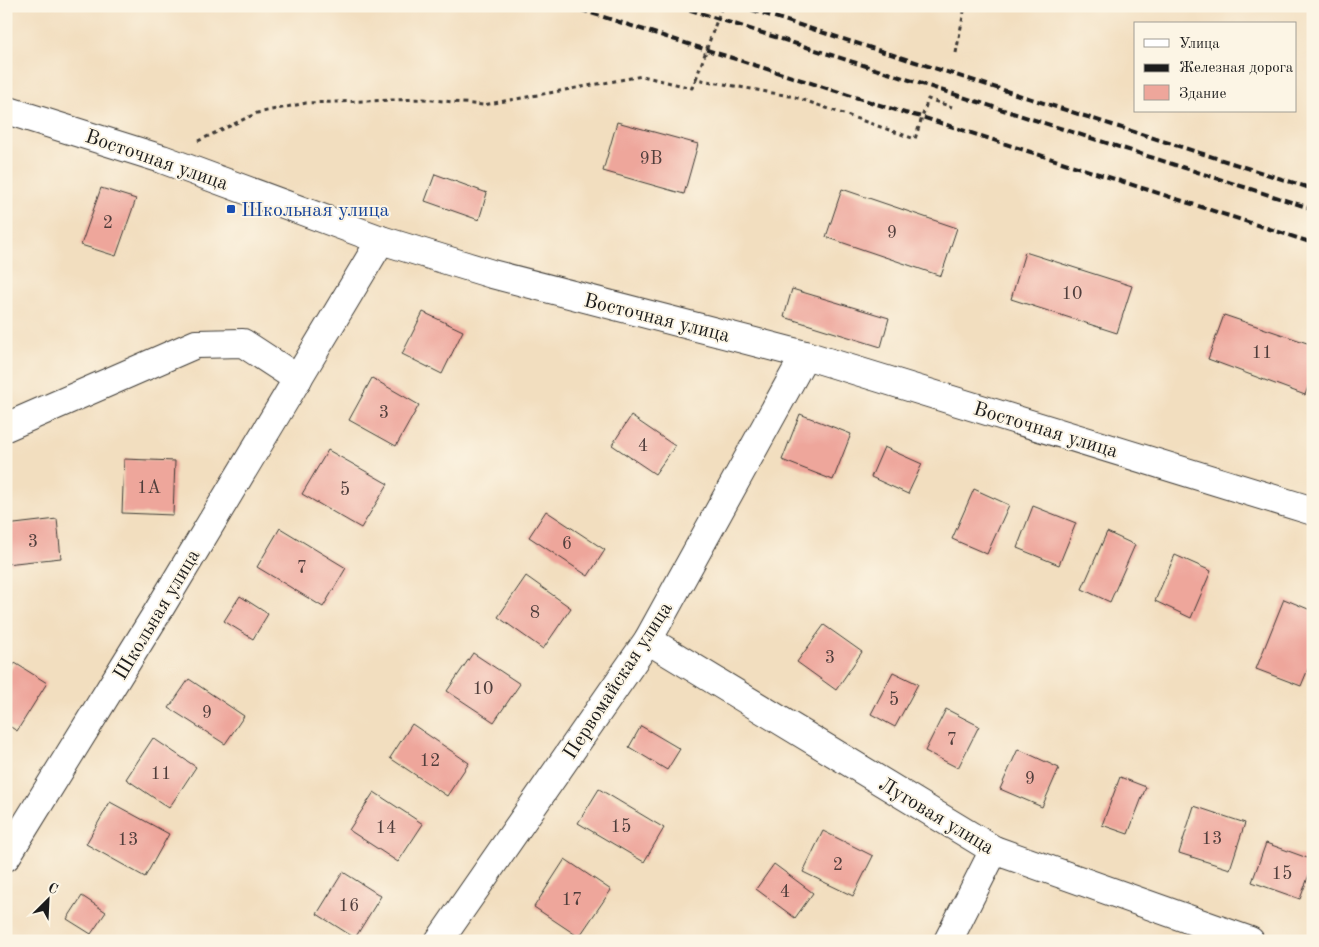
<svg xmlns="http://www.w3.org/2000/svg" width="1319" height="947" viewBox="0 0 1319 947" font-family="'Old Standard TT',serif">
<rect width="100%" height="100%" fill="#fcf5e5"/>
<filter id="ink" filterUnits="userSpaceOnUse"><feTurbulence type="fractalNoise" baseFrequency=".02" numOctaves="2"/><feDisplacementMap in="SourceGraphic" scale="10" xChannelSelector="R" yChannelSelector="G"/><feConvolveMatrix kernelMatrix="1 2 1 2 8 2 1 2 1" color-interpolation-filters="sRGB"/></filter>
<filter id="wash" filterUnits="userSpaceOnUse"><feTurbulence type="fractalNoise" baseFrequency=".0096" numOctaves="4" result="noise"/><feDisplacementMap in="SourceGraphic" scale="20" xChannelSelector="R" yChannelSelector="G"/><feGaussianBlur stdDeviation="1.12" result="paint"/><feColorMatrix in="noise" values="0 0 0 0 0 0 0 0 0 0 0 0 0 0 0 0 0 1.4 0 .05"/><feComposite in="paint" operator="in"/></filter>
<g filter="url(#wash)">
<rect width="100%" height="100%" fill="#f2debf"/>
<g id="blocks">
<g fill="#eea69b">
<polygon points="617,122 698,144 684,194 603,171"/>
<polygon points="435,174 487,193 479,220 425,201"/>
<polygon points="101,188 136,199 116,256 81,245"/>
<polygon points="842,189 957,228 941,276 826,237"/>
<polygon points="1025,252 1132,286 1117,333 1011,299"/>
<polygon points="792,289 889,318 881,347 784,317"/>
<polygon points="423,312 463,331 442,374 402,354"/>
<polygon points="1224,315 1313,345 1313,373 1305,395 1208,359"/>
<polygon points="372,378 419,405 396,446 349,420"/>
<polygon points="800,414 851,434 833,480 782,460"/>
<polygon points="631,416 675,446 655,474 612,445"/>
<polygon points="884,447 922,464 908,494 871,477"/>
<polygon points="328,450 388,484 361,528 302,494"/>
<polygon points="124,459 175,461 173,515 122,513"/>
<polygon points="974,489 1009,505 987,554 952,539"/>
<polygon points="1033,506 1076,523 1059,565 1017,548"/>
<polygon points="546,511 605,550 588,576 529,537"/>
<polygon points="57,519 61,558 6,564 6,525"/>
<polygon points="280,528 346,568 323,607 257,567"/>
<polygon points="1107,532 1135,545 1110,602 1082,589"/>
<polygon points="1175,555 1211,571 1191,618 1155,601"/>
<polygon points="526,576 571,608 543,649 498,617"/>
<polygon points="240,596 268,614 253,639 224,621"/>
<polygon points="1284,599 1313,611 1313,657 1301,686 1256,669"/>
<polygon points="824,625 862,652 836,690 797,662"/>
<polygon points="473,653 520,684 494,722 447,691"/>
<polygon points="15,663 47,683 17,731 6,724 6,676"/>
<polygon points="893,672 918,684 895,727 871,714"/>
<polygon points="189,679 244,716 225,744 169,708"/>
<polygon points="946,709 979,726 958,768 925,751"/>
<polygon points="412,724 469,763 447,796 390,758"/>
<polygon points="641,726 680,749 667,770 629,747"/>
<polygon points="153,738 196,767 169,808 126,779"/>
<polygon points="1018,749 1059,768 1042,807 1000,789"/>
<polygon points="1120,777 1146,787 1128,834 1102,825"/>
<polygon points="599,789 664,828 644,862 578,823"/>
<polygon points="374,792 423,824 398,862 349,830"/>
<polygon points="110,802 169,834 145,877 86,844"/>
<polygon points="1194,806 1245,823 1230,869 1179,853"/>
<polygon points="823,831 873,856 853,896 803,872"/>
<polygon points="1266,843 1313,860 1313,864 1300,899 1252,882"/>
<polygon points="565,859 611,890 579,937 534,907"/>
<polygon points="774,864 813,893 795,918 756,889"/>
<polygon points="343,872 381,896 355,938 317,914"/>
<polygon points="82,896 106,912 91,934 67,919"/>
</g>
</g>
</g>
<g filter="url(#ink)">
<use href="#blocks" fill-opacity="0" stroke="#3c3934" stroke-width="1"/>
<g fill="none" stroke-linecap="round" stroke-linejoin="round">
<defs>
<g id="street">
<polyline points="6,427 196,344 243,343 298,379"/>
<polyline points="648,640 994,850 1250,941"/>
<polyline points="6,857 157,613 381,240"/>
<polyline points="439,941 648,640 805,355"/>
<polyline points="948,941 994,850"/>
</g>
<polyline id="primary" points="6,110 162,159 381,240 492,274 805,355 1313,511"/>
</defs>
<use href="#street" stroke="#3c3934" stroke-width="30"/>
<use href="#primary" stroke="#3c3934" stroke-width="30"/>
<g stroke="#3c3934" stroke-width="3" stroke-dasharray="4 4" stroke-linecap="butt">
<polyline points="956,53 965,6"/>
<polyline points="696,79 722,6"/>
<polyline points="198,141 257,113 306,103 423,99 483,105 642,76 692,88 696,79 795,97 915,139 928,99 952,107"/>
</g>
<use href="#street" stroke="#fff" stroke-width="28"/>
<use href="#primary" stroke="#fff" stroke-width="28"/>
<g stroke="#1c1c1c" stroke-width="4" stroke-dasharray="8 4" stroke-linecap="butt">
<polyline points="569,6 905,113 922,117 1015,147 1313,243"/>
<polyline points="678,6 1313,209"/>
<polyline points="740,6 1313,189"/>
</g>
</g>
</g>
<rect fill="#1a4fb4" stroke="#fcf5e5" stroke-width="2" x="226" y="204" width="10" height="10" rx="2.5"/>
<g text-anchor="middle" stroke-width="4" stroke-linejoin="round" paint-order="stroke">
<g font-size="18" fill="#503e3c">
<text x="651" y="164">9В</text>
<text x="108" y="228">2</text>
<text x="892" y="238">9</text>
<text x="1072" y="299">10</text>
<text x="1262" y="358">11</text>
<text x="384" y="418">3</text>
<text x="643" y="451">4</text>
<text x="149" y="493">1А</text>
<text x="345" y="495">5</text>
<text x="33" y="547">3</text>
<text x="567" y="549">6</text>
<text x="302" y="573">7</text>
<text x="535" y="618">8</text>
<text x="830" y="663">3</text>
<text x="483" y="694">10</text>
<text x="894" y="705">5</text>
<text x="207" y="718">9</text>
<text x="952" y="745">7</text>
<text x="430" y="766">12</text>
<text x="161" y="779">11</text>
<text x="1030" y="784">9</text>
<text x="621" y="832">15</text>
<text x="386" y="833">14</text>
<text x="1212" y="844">13</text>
<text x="128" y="845">13</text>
<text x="838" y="870">2</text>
<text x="1282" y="879">15</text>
<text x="785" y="897">4</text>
<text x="572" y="905">17</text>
<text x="349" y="911">16</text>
</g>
<g font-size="20" fill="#1c1c1c" stroke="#fcf5e5">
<text transform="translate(157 159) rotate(19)" y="7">Восточная улица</text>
<text transform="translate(657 317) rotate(14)" y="7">Восточная улица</text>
<text transform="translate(1046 429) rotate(17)" y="7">Восточная улица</text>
<text transform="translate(156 614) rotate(-59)" y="7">Школьная улица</text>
<text transform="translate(617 680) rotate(-57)" y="7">Первомайская улица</text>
<text transform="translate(937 815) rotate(31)" y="7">Луговая улица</text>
</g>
<g font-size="20" fill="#164399" stroke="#fcf5e5" text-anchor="start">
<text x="241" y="216">Школьная улица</text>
</g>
</g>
<rect width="1319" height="947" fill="none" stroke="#fcf5e5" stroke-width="25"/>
<rect x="1134" y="22" width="162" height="90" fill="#fcf5e5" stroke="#a29e95"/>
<rect x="1144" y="39" width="25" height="8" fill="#ffffff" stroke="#a29e95"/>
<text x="1179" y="48" font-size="15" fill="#1c1c1c">Улица</text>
<rect x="1144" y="64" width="25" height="8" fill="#1c1c1c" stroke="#a29e95"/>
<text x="1179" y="72" font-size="15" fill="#1c1c1c">Железная дорога</text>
<rect x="1144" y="85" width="25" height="15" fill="#eea69b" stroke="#a29e95"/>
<text x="1179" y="98" font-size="15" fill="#1c1c1c">Здание</text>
<g transform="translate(48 900) rotate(24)" stroke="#fcf5e5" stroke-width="4" paint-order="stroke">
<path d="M0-4L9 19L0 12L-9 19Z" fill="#1c1c1c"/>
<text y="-8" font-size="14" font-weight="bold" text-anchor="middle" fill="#1c1c1c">С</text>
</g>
</svg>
